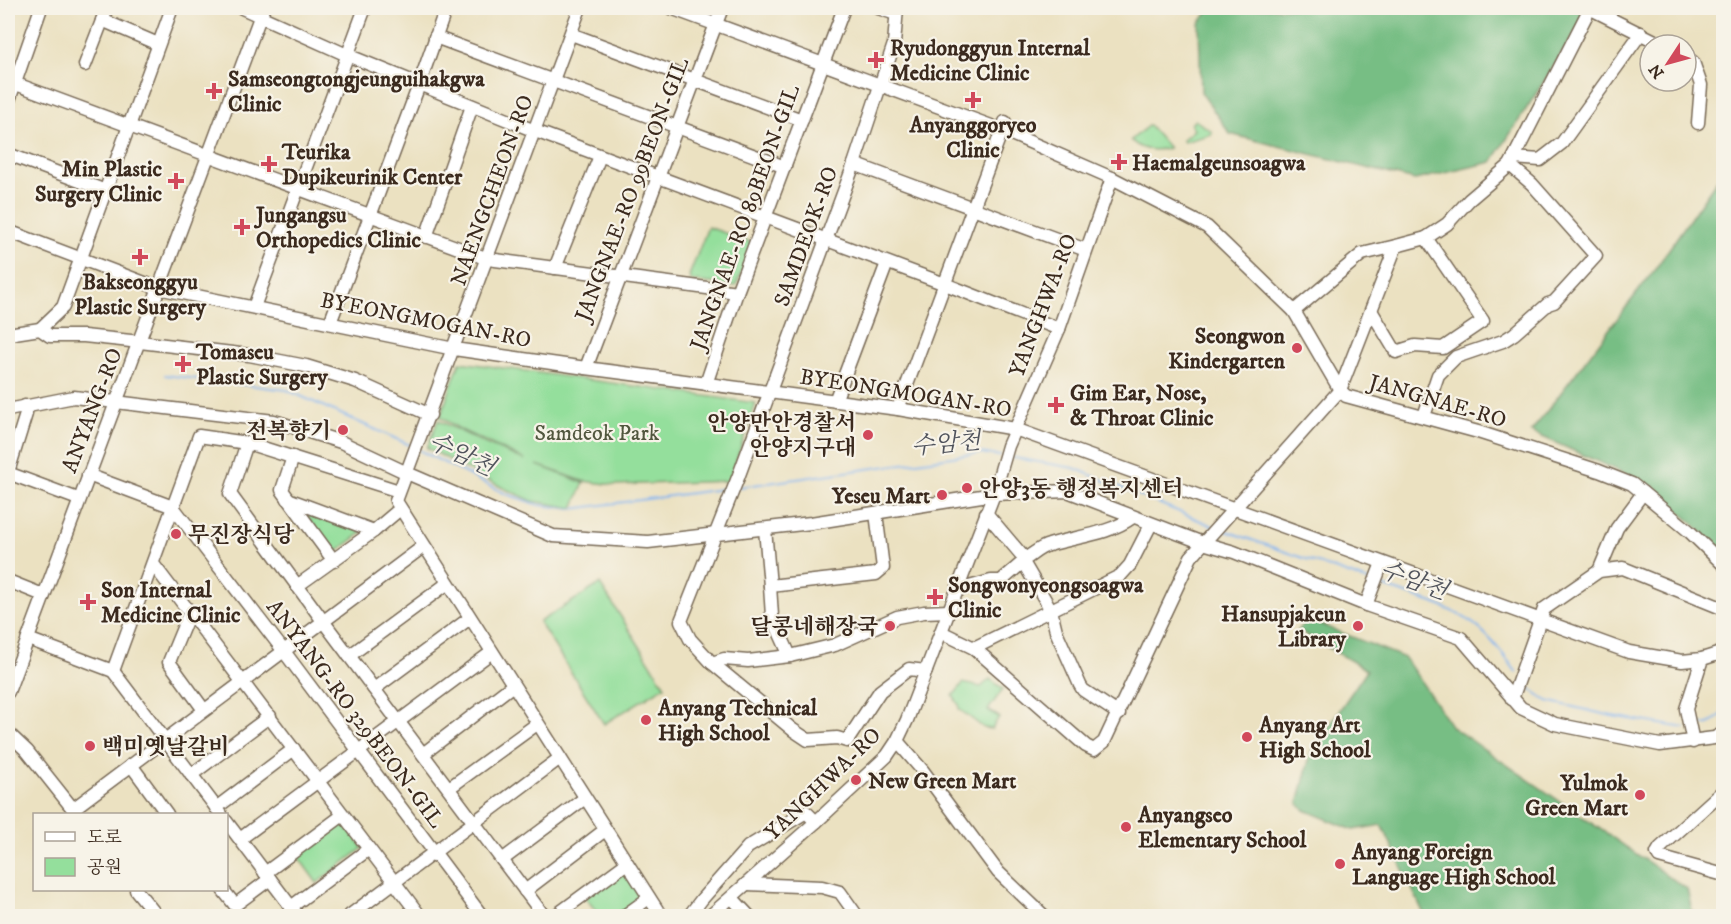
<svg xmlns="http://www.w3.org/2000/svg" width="1731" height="924" viewBox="0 0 1731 924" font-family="'IM FELL DW Pica','Noto Serif KR',serif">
<rect width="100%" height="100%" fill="#f7f3e8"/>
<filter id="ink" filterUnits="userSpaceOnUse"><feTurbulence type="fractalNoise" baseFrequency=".0167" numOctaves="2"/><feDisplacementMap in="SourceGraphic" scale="12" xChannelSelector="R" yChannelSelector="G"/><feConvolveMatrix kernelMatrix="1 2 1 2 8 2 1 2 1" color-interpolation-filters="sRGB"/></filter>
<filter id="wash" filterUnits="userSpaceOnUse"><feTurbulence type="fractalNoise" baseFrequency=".008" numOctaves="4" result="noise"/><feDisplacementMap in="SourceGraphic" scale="24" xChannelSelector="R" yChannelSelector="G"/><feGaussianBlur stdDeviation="1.35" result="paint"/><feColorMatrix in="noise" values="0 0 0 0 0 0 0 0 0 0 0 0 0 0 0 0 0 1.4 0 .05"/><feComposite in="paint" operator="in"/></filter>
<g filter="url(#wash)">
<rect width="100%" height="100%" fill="#ebe1c1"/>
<g fill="#94df9c" stroke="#68845d" stroke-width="1.5">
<polygon points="1195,120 1211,131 1212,134 1184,142 1182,140 1194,130 1191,124"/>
<path d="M1149,125L1169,148C1156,151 1140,151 1131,140Z"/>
<polygon points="708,227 753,243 736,286 691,281 689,276"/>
<polygon points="460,362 756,403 729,481 615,485 583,481 537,465 584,483 573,508 532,501 503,488 427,448 438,420 488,445 525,460 461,430 440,417"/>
<polygon points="303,509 363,532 332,555"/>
<polygon points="600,584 665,686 604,724 539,622"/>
<polygon points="990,679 1003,689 988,710 999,717 992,729 984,728 959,709 959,705 953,696 963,683 981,687"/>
<polygon points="341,820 363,848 317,883 296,854"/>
<polygon points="625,866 644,897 619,916 600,916 585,897"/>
</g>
<g fill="#77be84" stroke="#597451" stroke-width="1.5">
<polygon points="1210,8 1584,8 1581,24 1492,162 1415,180 1230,134 1201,92 1199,24"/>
<polygon points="1723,171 1724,553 1723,553 1655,487 1531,432 1656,268"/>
<polygon points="1307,619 1405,658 1452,727 1687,889 1693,916 1425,916 1382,825 1353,830 1305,810 1298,804 1311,752 1367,670 1298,630"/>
</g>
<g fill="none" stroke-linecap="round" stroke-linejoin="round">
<g stroke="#82b4ee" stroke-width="2">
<polyline points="165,375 287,390 412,446"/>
<polyline points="419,450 506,494 539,505 572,509 730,488"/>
<polyline points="1009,457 1074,468 1213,526"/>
<polyline points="739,487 980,453 1000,456"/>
<polyline points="1221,529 1371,582"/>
<path d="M1379,585C1410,596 1457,607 1481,630C1494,642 1507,659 1517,673"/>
<polyline points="1524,683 1527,687 1547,701 1612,716 1685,728"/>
<polyline points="1694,726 1709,724 1724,713"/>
</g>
</g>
</g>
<g filter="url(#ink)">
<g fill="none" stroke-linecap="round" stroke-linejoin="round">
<defs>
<g id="minor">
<polyline points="242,8 347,55 535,131 945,284 1059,329"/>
<polyline points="580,8 396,501 661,916"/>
<polyline points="671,8 1002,130 1112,178 1207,227 1294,311 1340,390 1346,396 1478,432 1599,471 1632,484 1689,531 1724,565"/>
<polyline points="878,8 896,14"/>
<polyline points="897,8 894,44 854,164 739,475 681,621 690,639 712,663 793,730 808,740 837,738 847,741 880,691 909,669 926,671"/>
<polyline points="1591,9 1663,45"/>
<polyline points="102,20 158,44"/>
<polyline points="571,34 802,120"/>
<polyline points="435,37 785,167"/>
<polyline points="1686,58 1693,62 1701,85 1698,123"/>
<polyline points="85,65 107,8"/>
<polyline points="8,81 488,259 737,292"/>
<polyline points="8,103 41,8"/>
<polyline points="8,154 106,191"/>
<polyline points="1514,158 1540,160 1562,143 1641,33"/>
<polyline points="854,164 1086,250"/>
<polyline points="8,231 158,288 454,349 586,368 898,409 1015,429 1629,652 1682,661 1702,659 1724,652"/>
<polyline points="426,237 472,106"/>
<polyline points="555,268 600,156"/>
<polyline points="254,307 365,8"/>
<polyline points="1294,311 1362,254 1396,246"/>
<polyline points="1372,312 1396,352 1415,346 1443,348 1483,321 1426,238"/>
<polyline points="330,323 419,85 446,8"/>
<polyline points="40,329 63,307 172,8"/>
<polyline points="8,334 40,329 50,336 84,336 140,342 249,355 306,366 355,381 430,415"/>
<polyline points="586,368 722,8"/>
<polyline points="706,384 737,292 844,8"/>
<polyline points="835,401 887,263"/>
<polyline points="898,409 1005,122"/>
<polyline points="8,410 74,397 274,421 341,442 407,473 553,536 648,542 811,523 994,494 1067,491 1203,543 1234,552 1366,605 1461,638 1521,708 1555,724 1660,745 1714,738 1724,733"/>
<polyline points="1424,416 1438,375 1456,357 1503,341 1514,334 1548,304 1554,302 1596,256 1532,184 1510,165"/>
<polyline points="247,443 230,494 323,621 544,916"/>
<polyline points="293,457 282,490 334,561"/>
<polyline points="8,472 26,414 25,406"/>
<polyline points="8,473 78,499"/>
<polyline points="88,475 173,507 283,650 482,916"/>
<polyline points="288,499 374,531"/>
<polyline points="986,513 1025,559 1023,562 1051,610 1056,631 1080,685 1083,690 1119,714"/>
<polyline points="765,529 770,586 876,574 883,568 876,513"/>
<path d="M1025,559C1032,555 1040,547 1049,545C1078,536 1108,535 1133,517"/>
<polyline points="153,564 420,916"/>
<polyline points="1599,571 1617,528 1643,493"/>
<polyline points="8,581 43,595"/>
<polyline points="297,586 374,531 400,509"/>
<polyline points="770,586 772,616 790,656"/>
<polyline points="958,590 991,581 1001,581 1023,562"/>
<polyline points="1366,605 1382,563"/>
<polyline points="190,611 169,662 204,710"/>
<polyline points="941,632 974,648 1086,746 1094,750 1104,742 1191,557 1340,390 1396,246 1426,238 1447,224 1469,200 1510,165 1590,8"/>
<polyline points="28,639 113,671 221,814"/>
<polyline points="974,648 1120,576 1130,565 1151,524"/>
<polyline points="349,656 448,583"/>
<polyline points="712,663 724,659 748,661 790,656 835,645 897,617 924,612 949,611"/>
<polyline points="113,671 199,436 247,443 399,491"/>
<polyline points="374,689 470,618"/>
<polyline points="8,692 263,9"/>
<polyline points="1512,699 1544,609 1599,571 1623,568 1724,609"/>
<polyline points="8,733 27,751 77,814"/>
<polyline points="897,741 923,771 998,872 1044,916"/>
<polyline points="1693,742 1686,709 1702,659"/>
<polyline points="423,754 513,685"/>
<polyline points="131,765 167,814"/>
<polyline points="191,775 270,716"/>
<polyline points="449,788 537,724"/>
<polyline points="1724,790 1660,848 1657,853 1659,857 1724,875"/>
<polyline points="216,808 294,749"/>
<polyline points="73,809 424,546"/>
<polyline points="226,821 298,916"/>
<polyline points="240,839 492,652"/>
<polyline points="502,860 585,798"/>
<polyline points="265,873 343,815"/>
<polyline points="747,884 822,887 840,892 857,916"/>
<polyline points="136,890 157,916"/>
<polyline points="223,890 235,905 270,879"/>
<polyline points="525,891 605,830"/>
<polyline points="732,898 749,916"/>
<polyline points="291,907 369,849"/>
<polyline points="349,916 560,758"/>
<polyline points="555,916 627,863"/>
<polyline points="624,916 649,898"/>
<polyline points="689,916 702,899 748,847 806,812 816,822"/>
<polyline points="710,916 816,822 887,756 897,741 907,720 994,494 1008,446 1059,329 1112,178"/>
</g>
</defs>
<use href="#minor" stroke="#796a57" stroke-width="15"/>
<use href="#minor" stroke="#fff" stroke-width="12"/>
</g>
</g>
<g fill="#d1495b" stroke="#f7f3e8" stroke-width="2">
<path d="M873 51h6v6h6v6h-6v6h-6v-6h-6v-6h6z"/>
<path d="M211 82h6v6h6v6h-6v6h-6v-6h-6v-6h6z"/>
<path d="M970 91h6v6h6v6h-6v6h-6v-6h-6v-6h6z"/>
<path d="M1116 153h6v6h6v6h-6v6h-6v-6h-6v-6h6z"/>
<path d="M266 155h6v6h6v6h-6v6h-6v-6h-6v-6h6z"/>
<path d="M173 172h6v6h6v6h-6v6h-6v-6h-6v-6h6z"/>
<path d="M239 218h6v6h6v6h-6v6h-6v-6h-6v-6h6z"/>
<path d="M137 248h6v6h6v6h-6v6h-6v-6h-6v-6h6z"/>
<circle cx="1297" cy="348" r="6"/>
<path d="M180 355h6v6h6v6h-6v6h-6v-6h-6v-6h6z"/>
<path d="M1053 396h6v6h6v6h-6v6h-6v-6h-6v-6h6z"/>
<circle cx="343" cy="430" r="6"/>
<circle cx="868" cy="435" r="6"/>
<circle cx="967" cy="488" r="6"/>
<circle cx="942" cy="495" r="6"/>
<circle cx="176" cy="534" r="6"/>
<path d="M932 588h6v6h6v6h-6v6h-6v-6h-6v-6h6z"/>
<path d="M85 593h6v6h6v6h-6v6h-6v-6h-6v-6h6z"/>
<circle cx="890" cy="626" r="6"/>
<circle cx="1358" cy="626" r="6"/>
<circle cx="646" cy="720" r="6"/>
<circle cx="1247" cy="737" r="6"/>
<circle cx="90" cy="746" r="6"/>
<circle cx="856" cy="780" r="6"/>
<circle cx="1640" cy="795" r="6"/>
<circle cx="1126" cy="827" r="6"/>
<circle cx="1340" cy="864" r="6"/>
</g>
<g text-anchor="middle" stroke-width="4.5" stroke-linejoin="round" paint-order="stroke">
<g font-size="22" font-weight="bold" fill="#3b2a1e" stroke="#f7f3e8" text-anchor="start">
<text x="890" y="55">Ryudonggyun Internal<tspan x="890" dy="25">Medicine Clinic</tspan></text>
<text x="228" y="86">Samseongtongjeunguihakgwa<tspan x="228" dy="25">Clinic</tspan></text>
<text x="973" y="132" text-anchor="middle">Anyanggoryeo<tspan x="973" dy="25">Clinic</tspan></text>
<text x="282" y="159">Teurika<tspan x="282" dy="25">Dupikeurinik Center</tspan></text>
<text x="1132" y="170">Haemalgeunsoagwa</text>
<text x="162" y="176" text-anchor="end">Min Plastic<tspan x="162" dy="25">Surgery Clinic</tspan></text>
<text x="256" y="222">Jungangsu<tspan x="256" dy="25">Orthopedics Clinic</tspan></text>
<text x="140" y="289" text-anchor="middle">Bakseonggyu<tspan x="140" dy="25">Plastic Surgery</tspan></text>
<text x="1285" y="343" text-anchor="end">Seongwon<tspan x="1285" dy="25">Kindergarten</tspan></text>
<text x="196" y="359">Tomaseu<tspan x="196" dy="25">Plastic Surgery</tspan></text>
<text x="1070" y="400">Gim Ear, Nose,<tspan x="1070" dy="25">&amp; Throat Clinic</tspan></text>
<text x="856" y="430" text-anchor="end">안양만안경찰서<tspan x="856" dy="25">안양지구대</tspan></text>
<text x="331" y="438" text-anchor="end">전복향기</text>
<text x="979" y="496">안양3동 행정복지센터</text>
<text x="930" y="503" text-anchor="end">Yeseu Mart</text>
<text x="188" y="542">무진장식당</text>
<text x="948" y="592">Songwonyeongsoagwa<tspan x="948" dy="25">Clinic</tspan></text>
<text x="101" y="597">Son Internal<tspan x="101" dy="25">Medicine Clinic</tspan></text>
<text x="1346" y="621" text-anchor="end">Hansupjakeun<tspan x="1346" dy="25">Library</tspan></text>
<text x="878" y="634" text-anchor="end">달콩네해장국</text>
<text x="658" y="715">Anyang Technical<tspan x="658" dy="25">High School</tspan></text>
<text x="1259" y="732">Anyang Art<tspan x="1259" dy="25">High School</tspan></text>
<text x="102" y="754">백미옛날갈비</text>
<text x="868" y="788">New Green Mart</text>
<text x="1628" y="790" text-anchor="end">Yulmok<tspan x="1628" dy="25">Green Mart</tspan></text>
<text x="1138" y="822">Anyangseo<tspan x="1138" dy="25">Elementary School</tspan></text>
<text x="1352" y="859">Anyang Foreign<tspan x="1352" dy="25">Language High School</tspan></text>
</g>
<g font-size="22" fill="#3b2a1e" stroke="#f7f3e8">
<text transform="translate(631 189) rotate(-69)" y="8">JANGNAE-RO 99BEON-GIL</text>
<text transform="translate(491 190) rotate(-70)" y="8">NAENGCHEON-RO</text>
<text transform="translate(744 217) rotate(-70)" y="8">JANGNAE-RO 89BEON-GIL</text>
<text transform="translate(805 236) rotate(-70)" y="8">SAMDEOK-RO</text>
<text transform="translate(1042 305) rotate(-69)" y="8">YANGHWA-RO</text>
<text transform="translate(426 319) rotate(11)" y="8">BYEONGMOGAN-RO</text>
<text transform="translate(906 392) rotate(9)" y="8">BYEONGMOGAN-RO</text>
<text transform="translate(1438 400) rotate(16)" y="8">JANGNAE-RO</text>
<text transform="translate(91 410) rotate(-69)" y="8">ANYANG-RO</text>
<text transform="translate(356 713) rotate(53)" y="8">ANYANG-RO 329BEON-GIL</text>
<text transform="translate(822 783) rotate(-44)" y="8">YANGHWA-RO</text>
</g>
<g font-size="22" fill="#51573e" stroke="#f7f3e8">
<text x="597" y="440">Samdeok Park</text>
</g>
<g font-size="24" font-style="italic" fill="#50535c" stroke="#f7f3e8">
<text transform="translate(946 443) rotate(-5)" y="8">수암천</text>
<text transform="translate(462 454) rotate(25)" y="8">수암천</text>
<text transform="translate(1414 580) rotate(20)" y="8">수암천</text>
</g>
</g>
<rect width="1731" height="924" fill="none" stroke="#f7f3e8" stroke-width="30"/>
<rect x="33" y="813" width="195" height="78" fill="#f7f3e8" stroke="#aca397" stroke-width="1.5"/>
<rect x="45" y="832" width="30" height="9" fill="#ffffff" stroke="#aca397" stroke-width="1.5"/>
<text x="87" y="843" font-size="18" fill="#3b2a1e">도로</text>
<rect x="45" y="858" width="30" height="18" fill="#94df9c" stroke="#aca397" stroke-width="1.5"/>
<text x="87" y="873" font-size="18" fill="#3b2a1e">공원</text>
<g transform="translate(1668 63) rotate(234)"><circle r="28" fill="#f7f3e8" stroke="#aca397" stroke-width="1.5"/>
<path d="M0-4.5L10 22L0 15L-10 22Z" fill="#d1495b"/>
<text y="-9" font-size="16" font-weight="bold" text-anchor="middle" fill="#3b2a1e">N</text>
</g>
</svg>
